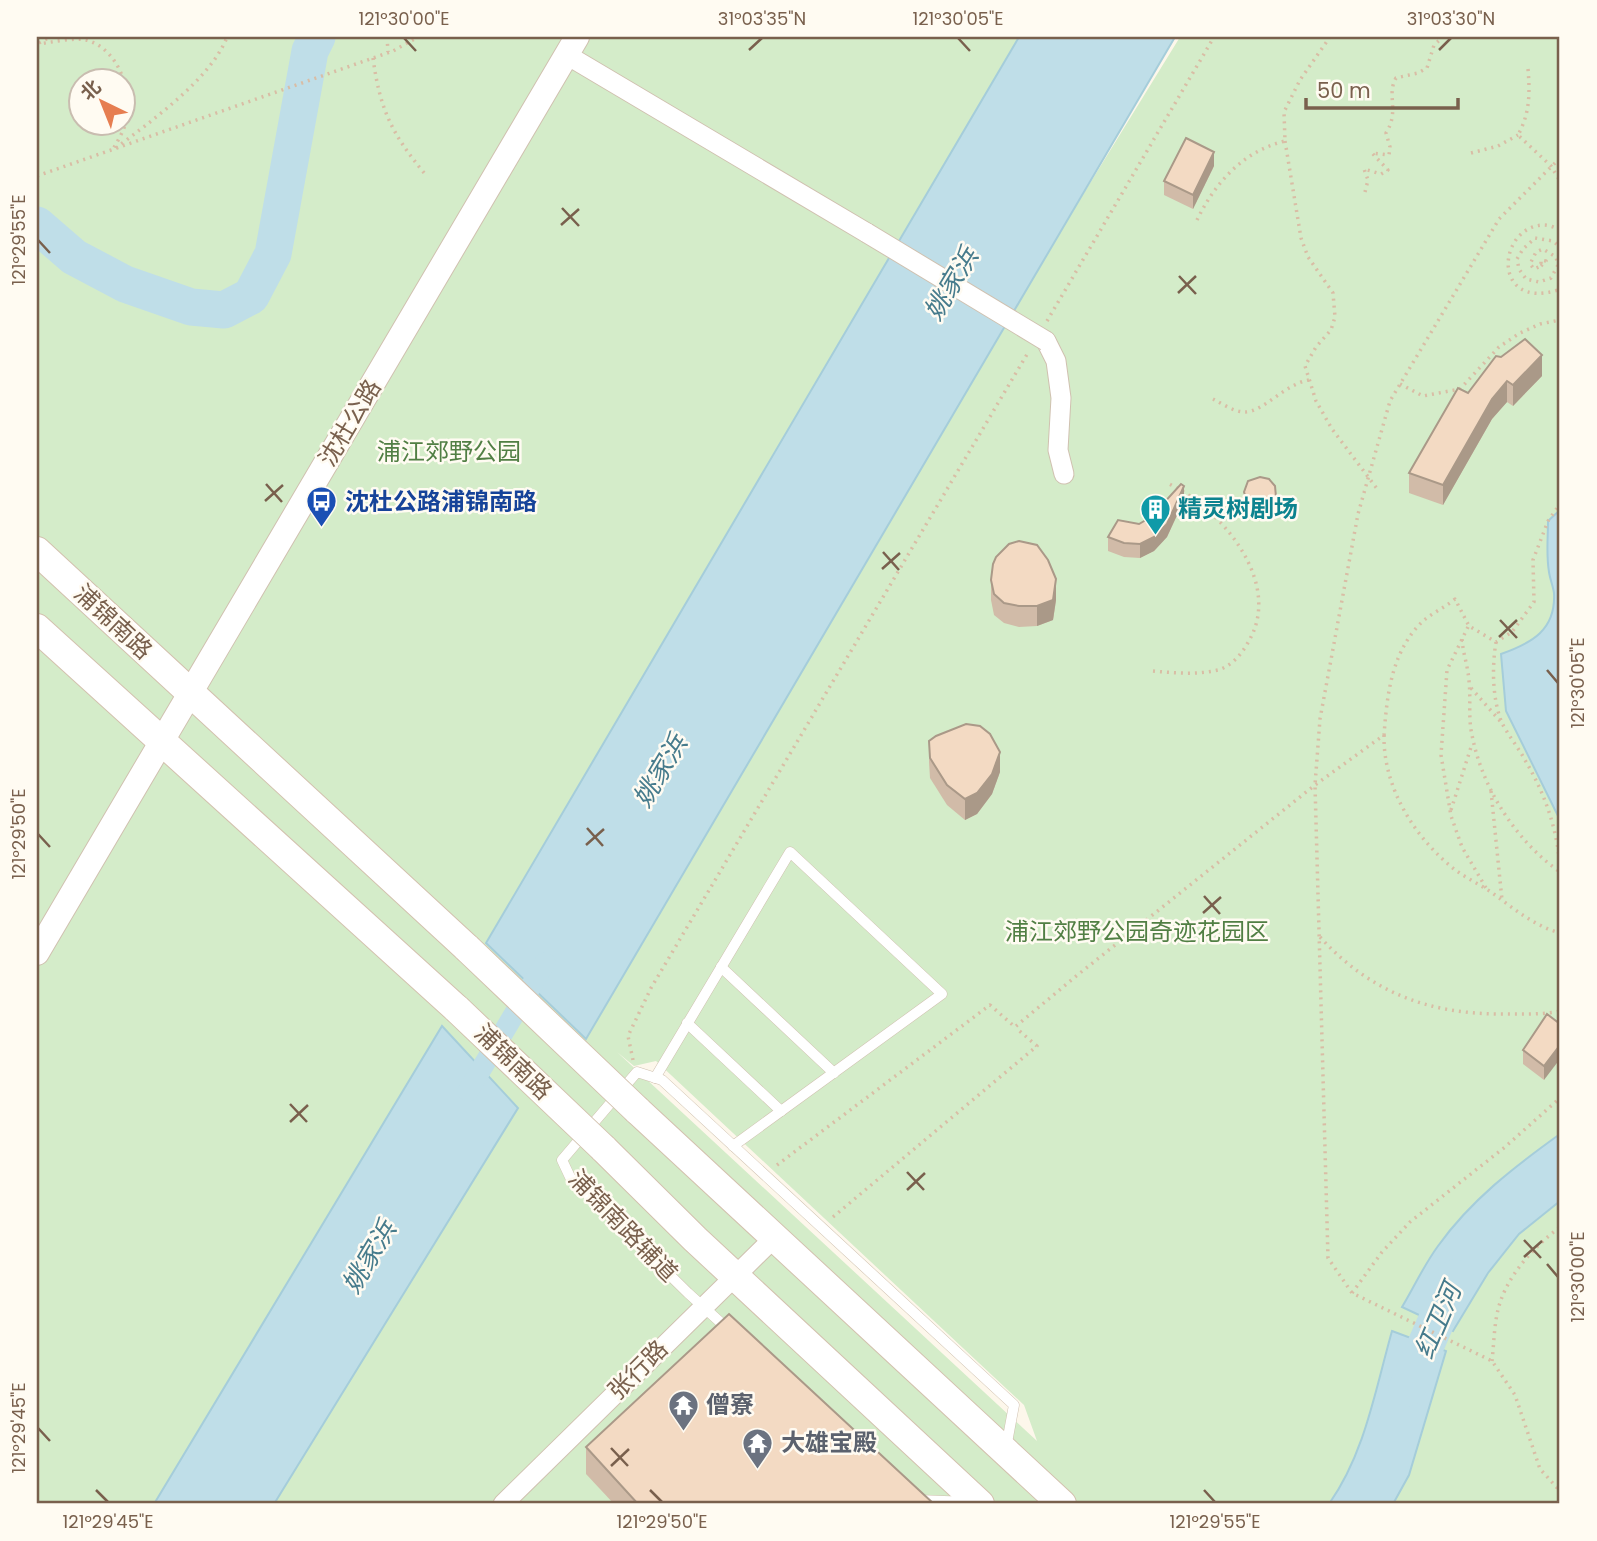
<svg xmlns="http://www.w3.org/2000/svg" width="1597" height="1541" viewBox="0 0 1597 1541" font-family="Poppins,'Noto Sans SC',sans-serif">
<rect width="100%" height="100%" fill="#fdf7eb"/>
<path fill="#d4ecc9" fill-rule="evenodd" d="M37,37H1165L1031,279L1180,37H1560V1504H37ZM80,80H122V122H80ZM617,1052L634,1066L656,1061L1024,1405L1037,1441Z"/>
<g fill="#bfdee8" stroke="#a5cdda" stroke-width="2">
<polygon points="1019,37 1175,37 586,1039 486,943"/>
<path d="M1560,510V820L1506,711L1501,654C1532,643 1556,630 1554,593C1553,586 1550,579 1549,572C1546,555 1548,538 1548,521Z"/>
<polygon points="442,1026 518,1108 274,1504 154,1504"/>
<path d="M1560,1134V1201L1519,1234L1488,1273L1453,1331L1402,1307C1414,1287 1424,1265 1438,1246C1471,1200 1514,1167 1560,1134Z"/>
<path d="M1392,1331L1446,1351L1409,1475L1393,1504H1329C1365,1453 1375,1391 1392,1331Z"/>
</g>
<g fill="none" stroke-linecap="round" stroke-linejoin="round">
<polyline stroke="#bfdee8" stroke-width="21" points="468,1091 545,963"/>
<g stroke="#bfdee8" stroke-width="37">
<polyline points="37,225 74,257 125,284 191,307 224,310 251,296 273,254 310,51 317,37"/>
<polyline points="1407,1388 1455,1278"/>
</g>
<defs>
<g id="service">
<polyline points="721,967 834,1073"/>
<polyline points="687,1023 781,1111"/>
<polyline points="655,1078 790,852 942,994 733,1146"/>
<polyline points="730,1331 688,1293 570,1177 562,1160 637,1072 662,1080 1014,1405 1006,1448"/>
<polyline points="918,1500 969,1502"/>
</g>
<g id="minor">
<polyline points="567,55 867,233"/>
<polyline points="1046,341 1056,361 1061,398 1058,450 1064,474"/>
<polyline points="503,1504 775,1237"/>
</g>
<polyline id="tertiary" points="37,953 577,37"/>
<g id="secondary">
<polyline points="37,551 467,948"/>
<polyline points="37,628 457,1009"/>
<polyline points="637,1110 1062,1504"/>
<polyline points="603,1148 695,1239 980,1504"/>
</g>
</defs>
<use href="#service" stroke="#d0c1b0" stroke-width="11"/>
<use href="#minor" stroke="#d0c1b0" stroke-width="21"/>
<use href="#tertiary" stroke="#d0c1b0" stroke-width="26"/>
<use href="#secondary" stroke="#d3c1ae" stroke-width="30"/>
<g stroke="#d9bda5" stroke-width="3.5" stroke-dasharray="2 5" stroke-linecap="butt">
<polyline points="387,37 388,52"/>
<polyline points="39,43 50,37"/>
<path d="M37,44C49,43 74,37 86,40C118,48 133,91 126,121C124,131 117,142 112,151"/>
<path d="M373,58C380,110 392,134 425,174"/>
<path d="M1528,69C1530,93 1530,113 1518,135L1551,166L1560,181"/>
<polyline points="1285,141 1301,238 1308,257 1333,293 1335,317 1331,330 1316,347 1305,366 1316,401 1332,429 1378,490"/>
<path d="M116,148C151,121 211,79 227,37"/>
<polyline points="1471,153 1498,146 1518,135"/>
<polyline points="1560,158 1499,219 1390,401 1358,514 1320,719 1315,785 1328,1258 1352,1293 1492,1361 1515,1395 1540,1469 1560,1491"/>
<polyline points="37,176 393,51 418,37"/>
<path d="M1365,192L1368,180L1364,169L1381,174L1388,170L1372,153L1389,155L1390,147L1386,133C1400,111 1386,95 1396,78L1418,73L1427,68L1434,45L1443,37"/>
<path d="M1197,220C1215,183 1243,151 1285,141L1284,112L1300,80L1330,37"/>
<path d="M1560,230C1556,228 1549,225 1544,225C1497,226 1491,311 1558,290L1560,287"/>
<polyline points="1541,266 1546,261 1541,260 1541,266 1534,269 1530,264 1536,252 1543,249 1556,257 1558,265 1551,278 1539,282 1526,279 1519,269 1517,259 1523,249 1535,238 1553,241 1560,247"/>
<polyline points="1047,321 1214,37"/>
<polyline points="1400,384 1423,396 1460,389 1499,347 1520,333 1540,324 1560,320"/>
<path d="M1213,399C1223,404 1234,412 1245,412C1263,412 1285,384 1309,380"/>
<polyline points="1468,627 1447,670 1441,755 1451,816 1462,847 1486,888"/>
<path d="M1462,639C1463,654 1468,666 1469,681C1471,699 1468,718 1472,735C1482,788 1516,841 1560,872"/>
<path d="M1496,642C1492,666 1492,699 1502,723C1508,735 1518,747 1525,760C1545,794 1557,828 1560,867"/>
<path d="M1153,671C1175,673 1197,675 1218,670C1234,665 1244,651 1251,637C1281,578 1218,506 1167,483"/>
<polyline points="1471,688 1501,722"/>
<path d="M1384,735C1383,787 1414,837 1454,869C1466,878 1479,884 1491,892C1513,908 1534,926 1560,933"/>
<polyline points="1491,791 1502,900"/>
<polyline points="1451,810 1472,744"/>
<path d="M1320,937C1370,992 1428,1014 1501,1014C1521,1014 1541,1015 1560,1011"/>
<polyline points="633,1060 628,1036 651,988 1029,351"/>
<path d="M777,1165L990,1005L1015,1027L1075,977L1315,785L1384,735C1387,696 1391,655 1419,625C1429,614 1443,609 1455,599L1469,626L1496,642L1512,632L1534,602L1533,560L1548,521L1560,504"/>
<polyline points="833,1217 1037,1046 1016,1028"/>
<polyline points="1352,1293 1382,1252 1410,1222 1505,1147 1560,1098"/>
<path d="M1492,1361C1494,1344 1494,1323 1499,1306C1508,1274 1535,1246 1560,1227"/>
</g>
<use href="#service" stroke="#fff" stroke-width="10"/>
<use href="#minor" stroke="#fff" stroke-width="19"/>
<use href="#tertiary" stroke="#fff" stroke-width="24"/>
<use href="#secondary" stroke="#fff" stroke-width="28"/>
<defs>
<polyline id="minor-bridge" points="867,233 1046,341"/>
<g id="secondary-bridge">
<polyline points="467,948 637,1110"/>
<polyline points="457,1009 603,1148"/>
</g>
</defs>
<use href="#minor-bridge" stroke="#d0c1b0" stroke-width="21" stroke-linecap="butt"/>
<use href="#secondary-bridge" stroke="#d3c1ae" stroke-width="30" stroke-linecap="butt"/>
<use href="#minor-bridge" stroke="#fff" stroke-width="19"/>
<use href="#secondary-bridge" stroke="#fff" stroke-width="28"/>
</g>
<g fill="#d1bba8">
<polygon points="1214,166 1193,209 1164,195 1164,181"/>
<polygon points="1496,356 1542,376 1513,406 1507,402 1492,419 1443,505 1409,493 1409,473"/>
<polygon points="1244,492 1276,511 1268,520 1258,521 1247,516 1244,506"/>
<polygon points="1184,500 1167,537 1154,551 1140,558 1124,557 1108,551 1108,537 1139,524"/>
<polygon points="991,580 1056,600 1053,620 1037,626 1019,627 1004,623 994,615 991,600"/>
<polygon points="929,741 1000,772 992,794 977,814 965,820 947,805 930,778 929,762"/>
<polygon points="1547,1014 1544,1080 1523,1064 1523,1050"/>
<polygon points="586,1447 934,1504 614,1504 586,1474"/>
</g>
<g fill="#a98">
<polygon points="1214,152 1214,166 1193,209 1193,195"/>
<polygon points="1542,355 1542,376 1513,406 1513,385"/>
<polygon points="1507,381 1507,402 1492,419 1443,505 1443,485 1492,399"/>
<polygon points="1184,486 1184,500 1167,537 1154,551 1140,558 1140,544"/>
<polygon points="1276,497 1276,511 1268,520 1268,506"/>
<polygon points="1056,579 1056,600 1053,620 1037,626 1037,606"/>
<polygon points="1000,752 1000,772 992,794 977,814 965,820 965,799"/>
<polygon points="1560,1045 1560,1059 1544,1080 1544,1066"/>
</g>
<g fill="#f3dac3" stroke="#a98" stroke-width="2">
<polygon points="1186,138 1214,152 1193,195 1164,181"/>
<polygon points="1525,339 1542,355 1513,385 1507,381 1492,399 1443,485 1409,473 1458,388 1468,393 1496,356 1501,357"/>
<polygon points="1260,477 1269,479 1275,486 1276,497 1268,506 1258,507 1247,502 1244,492 1248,481"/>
<polygon points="1181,484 1184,486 1167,524 1154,537 1140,544 1124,543 1108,537 1118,520 1139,524 1151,517"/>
<polygon points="1019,541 1037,545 1048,560 1056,579 1053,600 1037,606 1019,606 1004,603 994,594 991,580 993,564 996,557 1009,544"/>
<polygon points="966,724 980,726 990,734 1000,752 992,774 977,793 965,799 947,785 930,758 929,741 936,736"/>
<polygon points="1547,1014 1560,1024 1560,1045 1544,1066 1523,1050"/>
<polygon points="729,1314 934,1504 638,1504 586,1447"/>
</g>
<path fill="none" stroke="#79604d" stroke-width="2.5" d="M404,38L416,51M958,38L970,51M749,50L762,38M1439,50L1451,38M562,208L579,226M561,225L579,209M38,240L50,253M1179,276L1196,294M1178,293L1196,276M266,484L282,502M265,501L283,485M883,552L899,570M882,569L900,553M1500,620L1517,638M1499,637L1517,620M1547,670L1558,683M587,828L603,846M38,834L50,847M586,845L604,829M1204,896L1220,914M1203,913L1221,897M290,1104L307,1122M290,1122L308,1105M907,1172L924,1190M907,1190L925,1173M1524,1240L1541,1258M1524,1257L1542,1241M1547,1264L1558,1277M38,1428L50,1441M611,1448L628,1466M611,1466L629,1449M96,1490L108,1502M650,1490L662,1502M1204,1490L1215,1502"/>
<defs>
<symbol id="bus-pin" viewBox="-11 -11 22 30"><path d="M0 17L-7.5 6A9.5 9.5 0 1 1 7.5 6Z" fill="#1a4fb4" stroke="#fffbf2"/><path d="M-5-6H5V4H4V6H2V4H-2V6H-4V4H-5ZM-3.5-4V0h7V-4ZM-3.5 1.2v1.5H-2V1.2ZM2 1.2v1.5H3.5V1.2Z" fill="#fff"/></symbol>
<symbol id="building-pin" viewBox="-11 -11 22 30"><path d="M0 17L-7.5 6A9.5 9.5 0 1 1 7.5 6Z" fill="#0f9aa8" stroke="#fffbf2"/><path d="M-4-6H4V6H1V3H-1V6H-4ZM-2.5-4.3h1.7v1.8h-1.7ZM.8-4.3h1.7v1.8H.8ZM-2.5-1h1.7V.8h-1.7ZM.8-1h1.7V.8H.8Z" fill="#fff"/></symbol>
<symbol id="temple-pin" viewBox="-11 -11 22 30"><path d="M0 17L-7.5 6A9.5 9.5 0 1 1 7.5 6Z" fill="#6b7280" stroke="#fffbf2"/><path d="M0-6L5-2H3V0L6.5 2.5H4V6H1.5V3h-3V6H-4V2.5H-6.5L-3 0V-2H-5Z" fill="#fff"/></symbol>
</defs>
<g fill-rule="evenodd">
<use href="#bus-pin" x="304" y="484" width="35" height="47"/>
<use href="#building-pin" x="1138" y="492" width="35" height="47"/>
<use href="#temple-pin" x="666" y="1388" width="35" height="47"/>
<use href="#temple-pin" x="740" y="1426" width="35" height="47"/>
</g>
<g text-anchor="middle" stroke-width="5" stroke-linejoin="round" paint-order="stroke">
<g font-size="24" fill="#79604d" stroke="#fffbf2">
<text transform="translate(350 423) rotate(-59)" y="8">沈杜公路</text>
<text transform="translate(113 622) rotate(43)" y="8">浦锦南路</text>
<text transform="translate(513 1062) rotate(44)" y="8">浦锦南路</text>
<text transform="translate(623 1226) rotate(46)" y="8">浦锦南路辅道</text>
<text transform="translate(638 1370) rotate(-45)" y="8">张行路</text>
</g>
<g font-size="24" fill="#517f44" stroke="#fffbf2">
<text x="449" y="460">浦江郊野公园</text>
<text x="1137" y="940">浦江郊野公园奇迹花园区</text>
</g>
<g font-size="24" font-weight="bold" fill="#164399" stroke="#fffbf2" text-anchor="start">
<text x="345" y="510">沈杜公路浦锦南路</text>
</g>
<g font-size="24" font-weight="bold" fill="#0d838f" stroke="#fffbf2" text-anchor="start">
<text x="1178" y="517">精灵树剧场</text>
</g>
<g font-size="24" font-weight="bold" fill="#5b616d" stroke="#fffbf2" text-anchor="start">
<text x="706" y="1413">僧寮</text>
<text x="781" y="1451">大雄宝殿</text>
</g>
<g font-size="26" font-style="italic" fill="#467b8c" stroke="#fffbf2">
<text transform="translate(951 284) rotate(-59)" y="9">姚家浜</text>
<text transform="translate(660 771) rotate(-59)" y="9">姚家浜</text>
<text transform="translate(369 1257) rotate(-59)" y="9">姚家浜</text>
<text transform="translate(1438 1321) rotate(-67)" y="9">红卫河</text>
</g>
</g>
<rect width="1597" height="1541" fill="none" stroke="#fffbf2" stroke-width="77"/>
<g transform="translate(102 102) rotate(317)"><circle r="33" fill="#fffbf2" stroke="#c9bdb0" stroke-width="2"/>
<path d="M0-5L12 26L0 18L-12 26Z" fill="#e67e51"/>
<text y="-10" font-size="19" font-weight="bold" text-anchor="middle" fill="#79604d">北</text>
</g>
<path d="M1306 98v10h152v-10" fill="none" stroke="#79604d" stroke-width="3.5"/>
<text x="1317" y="98" font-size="21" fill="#79604d" stroke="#fffbf2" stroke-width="5" paint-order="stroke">50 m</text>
<rect x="38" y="38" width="1520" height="1464" fill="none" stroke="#79604d" stroke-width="2.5"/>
<g font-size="18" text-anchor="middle" fill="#79604d">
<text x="404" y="25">121°30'00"E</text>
<text x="762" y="25">31°03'35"N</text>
<text x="958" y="25">121°30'05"E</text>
<text x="1451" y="25">31°03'30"N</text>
<text transform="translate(19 240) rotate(-90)" y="6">121°29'55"E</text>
<text transform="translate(1578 683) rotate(-90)" y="6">121°30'05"E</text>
<text transform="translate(19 834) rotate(-90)" y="6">121°29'50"E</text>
<text transform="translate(1578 1277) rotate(-90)" y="6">121°30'00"E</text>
<text transform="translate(19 1428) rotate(-90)" y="6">121°29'45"E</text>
<text x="108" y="1528">121°29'45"E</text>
<text x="662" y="1528">121°29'50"E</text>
<text x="1215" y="1528">121°29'55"E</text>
</g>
</svg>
